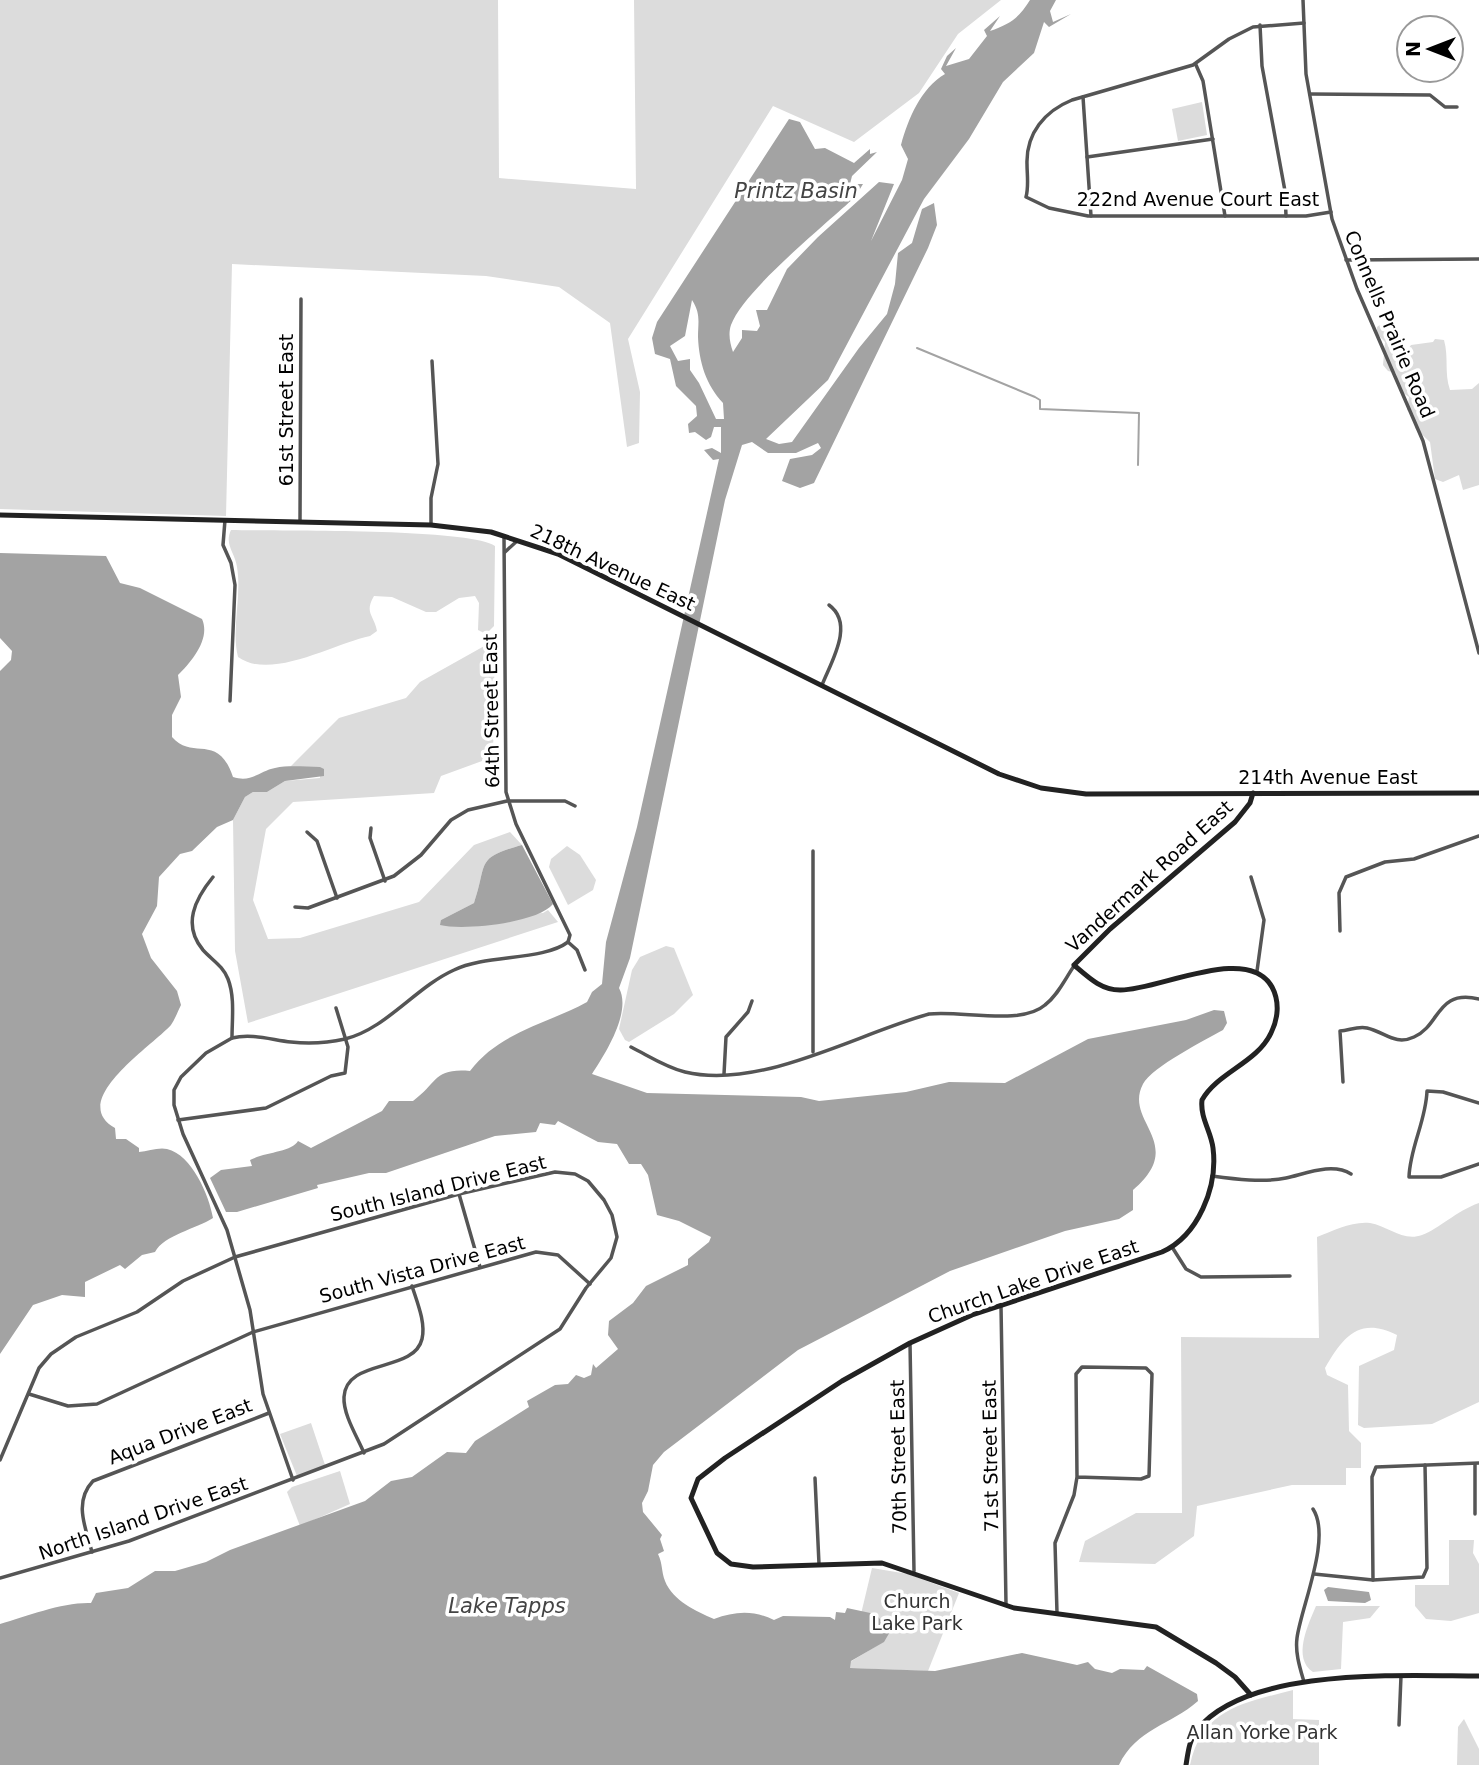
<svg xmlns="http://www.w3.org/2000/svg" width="1479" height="1765" viewBox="0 0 1479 1765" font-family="'DejaVu Sans',sans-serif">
<rect width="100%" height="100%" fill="#fff"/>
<g fill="#dcdcdc">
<polygon points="0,0 498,0 499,178 636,189 634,0 1001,0 958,34 919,93 854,142 773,106 628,339 640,392 639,443 627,447 610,323 559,287 486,276 232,264 226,516 0,509"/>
<polygon points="1202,102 1207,135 1178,141 1172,109"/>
<path d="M1385,321H1391L1397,348L1406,352L1411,345L1433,342L1435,339L1444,340C1449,358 1444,372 1450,390L1472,389L1479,383V485L1463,490L1459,475L1443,482L1435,479L1430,442L1415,428L1414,415L1407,410L1409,397L1399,390L1396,373L1388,371L1383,365L1385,342L1377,334V327Z"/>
<path d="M231,530C274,531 470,528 495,546L494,626L486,634L478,630L479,603L475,596L459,598L436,612H426L392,597L374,596C364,613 374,615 377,631L370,636C335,643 271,681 238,657C231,629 242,597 237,567C235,552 224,545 231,530Z"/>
<path d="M495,640L493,757L441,776L434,793L293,802L266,829L253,900L268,939L300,938L419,902L474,845L510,832L522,845C474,858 488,863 474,903L441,920L543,913L548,910L558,922L248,1023L235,951L233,820L245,797L253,792H267L285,781L320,778V767H290L339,718L406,698L420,682Z"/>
<polygon points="567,846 580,855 596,880 593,890 568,905 549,867 551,859"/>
<polygon points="666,946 674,948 693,995 674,1014 629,1042 625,1040 619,1029 632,970 640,957"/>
<path d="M1479,1203V1402L1432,1424L1364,1428L1358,1425L1359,1366L1394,1350L1397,1335C1359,1316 1343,1337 1325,1368L1327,1375L1348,1385L1349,1431L1361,1443V1468H1346V1485H1292L1197,1506L1194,1536L1155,1564L1079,1562L1085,1541L1136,1513H1182L1181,1337L1319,1338L1317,1237C1333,1231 1352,1221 1370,1223C1388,1226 1403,1242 1422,1235C1439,1229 1456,1211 1479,1203Z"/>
<polygon points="311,1423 325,1465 297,1476 280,1434"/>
<polygon points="340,1471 350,1504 300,1526 287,1492 292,1487"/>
<polygon points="1449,1540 1474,1540 1473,1553 1479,1564 1479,1613 1451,1621 1426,1619 1415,1606 1415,1585 1449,1585"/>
<polygon points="872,1568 908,1574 959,1593 928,1671 850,1668 850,1662 883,1642 861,1614"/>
<path d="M1316,1606H1380L1370,1618L1343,1622L1341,1669L1313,1672C1292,1658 1308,1625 1316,1606Z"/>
<path d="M1293,1690V1719L1319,1720V1765H1190C1202,1709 1243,1703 1293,1690Z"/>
<polygon points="1464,1719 1479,1749 1479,1765 1457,1765 1458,1727"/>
</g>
<g fill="#a3a3a3" fill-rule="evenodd">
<path d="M1030,0H1056L1050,11L1053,22L1071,14L1049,27L1044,22L1034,53L1003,82L969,139L924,199L828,380L766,439L779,444L792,442L859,348L887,314L895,284L898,253L912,243L922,209L934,203L937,225L928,248L814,483L800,488L782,481L790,459L812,455L821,448L818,443L796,453H768L752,442L742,445L725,500L630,958L619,988C632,1012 605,1054 592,1074L647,1093L801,1097L819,1101L906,1092L949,1082L1005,1083L1088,1039L1186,1020L1214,1010L1224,1011L1227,1023L1223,1030C1205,1040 1152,1067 1143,1084C1123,1122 1188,1143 1133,1190V1210L1119,1219L1065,1231L950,1271L798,1350L664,1452L653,1465L648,1491L642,1503L643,1512L662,1535L660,1539L664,1551L658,1554C663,1565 661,1570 665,1581C673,1601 696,1611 714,1619C735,1611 754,1610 774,1620L783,1616L830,1617L835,1620L836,1612L845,1613L847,1608L875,1614L891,1630L884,1642L851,1661L850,1668L935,1671L1022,1653L1077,1665L1088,1662L1095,1669L1112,1673L1120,1669L1144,1670L1147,1666L1197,1694L1198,1701C1171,1725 1136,1729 1119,1765H0V1624C27,1616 63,1602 91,1603L96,1593L128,1588L155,1571H175L206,1562L230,1550L365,1501L391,1481L412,1477L447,1452L466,1453L475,1441L529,1407L527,1401L555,1385L568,1384L576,1375L584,1378L591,1375L593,1364L596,1368L618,1349L608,1335L609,1321L633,1303L646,1286L688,1265V1259L709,1242L711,1237L679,1221L657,1215L648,1175L641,1164H629L617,1144L598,1142L558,1121L555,1125L540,1123L536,1132L495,1136L386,1173H369L317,1185L318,1188L237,1212H226L210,1178L221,1170L252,1166L250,1160C265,1152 292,1152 298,1141L311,1148L382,1111L389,1101H413C438,1083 433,1068 470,1071C499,1032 547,1024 587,1002L592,992L602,984L606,942L637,827L719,459L713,460L704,450L712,448L721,453V427H714L711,437L706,440L695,432L689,433L688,424L697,416L696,406L676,386L670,359L655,354L652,338L657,322L789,119L800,122L815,149L825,148L854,163L870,149V154L877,152L852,176L850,184H863L855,197C824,226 744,290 731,325C728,334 730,343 733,352L742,338V330L757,331L760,326L756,310H767L787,269L818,237L879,182L894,184L871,241L902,180L908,159L901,145C908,119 921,88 945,74L941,69L947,56L956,48L946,66L969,59L987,36L984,30L1000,16L990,31C1010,24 1019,18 1030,0ZM692,300C701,314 698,322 698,337C699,362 706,385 723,403L724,419H716L699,383L690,370V359L678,361L670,346L685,336Z"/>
<path d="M0,553L106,556L120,583L140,588L202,619C211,639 191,662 178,675L181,697L172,715V737C193,761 218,732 233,777C252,783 259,771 275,768C289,765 305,767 320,767L324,769V776L285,781L267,792H253L245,797L233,820L217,827L192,851L180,854L159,877L157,906L142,934L151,958L177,991L181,1005C178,1011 175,1019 171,1025C151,1047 67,1101 115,1128L116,1139H126L139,1148V1152C148,1151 159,1147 167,1149C192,1155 209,1195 213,1218C196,1229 164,1235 155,1252L142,1255L125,1269L120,1265L85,1282V1297L62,1295L33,1305L0,1354V671L11,660L12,651L0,638Z"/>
<path d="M522,845L553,904C538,923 463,931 440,925L441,920L474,903C488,863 474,858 522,845Z"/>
<polygon points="1328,1587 1369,1592 1371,1600 1365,1603 1328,1601 1324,1590"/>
</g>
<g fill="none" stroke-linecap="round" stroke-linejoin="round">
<polyline stroke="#a3a3a3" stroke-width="2" points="917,348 1035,397 1040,400 1040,409 1139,413 1138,465"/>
<g stroke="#555" stroke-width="3.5">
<polyline points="1303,0 1306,74 1332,219 1357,289 1423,441 1479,653"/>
<path d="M1304,23L1253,27L1229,39L1193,65L1072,100C1045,111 1026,133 1027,164C1027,175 1029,186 1026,197L1049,208L1088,216H1306L1331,212"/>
<polyline points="1260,25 1262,66 1285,191 1286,216"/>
<polyline points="1196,65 1203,81 1225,216"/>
<polyline points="1310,94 1430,95 1445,107 1457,107"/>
<polyline points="1083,97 1091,216"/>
<polyline points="1087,157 1213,139"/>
<polyline points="1346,260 1479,259"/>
<polyline points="225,520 223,545 231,563 235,585 230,701"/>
<polyline points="300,522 301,299"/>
<polyline points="431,525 431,498 438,464 432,361"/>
<polyline points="504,537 506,792 516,824 570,935 568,942 577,950 585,970"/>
<polyline points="505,552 517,541"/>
<path d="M822,685C831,662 855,624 829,605"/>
<polyline points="371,828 370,838 385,881"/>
<polyline points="307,832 317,841 337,898"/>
<polyline points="813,851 813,1052"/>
<path d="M213,877C195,899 182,925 203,950C212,960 223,966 228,979C235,997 232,1019 232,1038L206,1053L181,1077L174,1090V1105L183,1134L227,1230L250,1310L263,1394L293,1480"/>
<polyline points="1251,877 1264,920 1257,971"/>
<polyline points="295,907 308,908 394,876 421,855 451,820 468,810 507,801 565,801 575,806"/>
<polyline points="1340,931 1339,893 1346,877 1385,862 1414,859 1479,836"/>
<path d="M232,1038C252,1033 272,1040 291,1042C309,1044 327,1043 345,1039C386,1029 416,987 454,970C486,954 543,961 568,942"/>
<path d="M631,1047C649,1056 665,1067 685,1072C761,1090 856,1034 929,1014C961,1010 1021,1026 1045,1005C1058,995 1065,979 1074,966"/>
<polyline points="724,1074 726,1037 748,1012 752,1001"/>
<path d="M1343,1082L1340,1031C1350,1030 1358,1026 1367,1028C1385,1032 1395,1046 1414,1037C1441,1025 1436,989 1479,999"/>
<path d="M1479,1103L1443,1092L1427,1091C1426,1121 1410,1147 1409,1177H1441L1479,1164"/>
<polyline points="178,1120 266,1108 331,1076 345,1073 348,1047 336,1008"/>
<path d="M1212,1176C1234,1179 1264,1183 1286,1178C1305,1174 1332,1162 1351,1174"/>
<polyline points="459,1194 480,1267"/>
<polyline points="1172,1247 1186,1269 1201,1277 1290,1276"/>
<polyline points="1001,1306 1006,1604"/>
<polyline points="910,1343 914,1571"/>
<polyline points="29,1394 68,1406 97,1404 253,1332 536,1252 558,1255 590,1284"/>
<path d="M364,1453C358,1438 343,1415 344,1397C346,1358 414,1373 422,1339C426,1323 417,1302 412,1286"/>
<polyline points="0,1460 39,1368 51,1354 76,1337 137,1312 183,1281 235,1257 459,1194 555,1172 575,1174 588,1181 604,1200 612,1215 617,1237 611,1258 586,1288 560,1329 384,1444 129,1541 0,1578"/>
<polyline points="1475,1464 1475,1514"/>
<polyline points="815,1478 819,1564"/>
<path d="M92,1552C86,1529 73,1502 93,1481L269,1413"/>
<polyline points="1314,1574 1373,1580 1423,1577 1427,1568 1425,1465"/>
<polyline points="1373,1580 1372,1477 1376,1467 1479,1463"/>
<polyline points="1057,1613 1055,1543 1074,1495 1077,1477 1076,1374 1082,1367 1146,1368 1152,1374 1149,1476 1141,1479 1077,1477"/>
<path d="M1304,1682C1300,1668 1295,1653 1297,1638C1301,1607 1332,1538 1313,1509"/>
<polyline points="1399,1725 1401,1676"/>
</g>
<g stroke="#222" stroke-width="5">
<polyline points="0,515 431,525 491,532 558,554 999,774 1041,788 1086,794 1479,793"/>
<path d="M1251,1695L1235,1677L1216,1663L1156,1627L1014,1608L882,1563L753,1567L731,1564L717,1553L691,1498L698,1479L725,1458L842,1381L910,1343L972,1315L1162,1252C1198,1236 1218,1187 1213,1148C1211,1131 1200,1118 1202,1100C1218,1072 1257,1063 1271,1033C1278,1019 1280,1002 1272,987C1248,943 1157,991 1120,990C1101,990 1088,977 1074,965L1110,929L1235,822L1250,803L1253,793"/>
<path d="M1186,1765C1188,1753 1189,1740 1197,1730C1247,1666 1406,1676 1479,1676"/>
</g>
</g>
<g text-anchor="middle" stroke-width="7" stroke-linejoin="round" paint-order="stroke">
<g font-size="19" fill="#000" stroke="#fff">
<text x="1198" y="206">222nd Avenue Court East</text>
<text transform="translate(1390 324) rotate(67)" y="7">Connells Prairie Road</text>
<text transform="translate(286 410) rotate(-90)" y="7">61st Street East</text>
<text transform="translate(613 567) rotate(25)" y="7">218th Avenue East</text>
<text transform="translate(491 711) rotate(-91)" y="7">64th Street East</text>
<text x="1328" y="784">214th Avenue East</text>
<text transform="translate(1149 876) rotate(-42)" y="7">Vandermark Road East</text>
<text transform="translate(438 1188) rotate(-14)" y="7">South Island Drive East</text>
<text transform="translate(422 1269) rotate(-15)" y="7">South Vista Drive East</text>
<text transform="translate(1033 1281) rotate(-19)" y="7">Church Lake Drive East</text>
<text transform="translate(180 1431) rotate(-21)" y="7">Aqua Drive East</text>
<text transform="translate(990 1456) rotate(-91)" y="7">71st Street East</text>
<text transform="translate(898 1457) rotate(-91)" y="7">70th Street East</text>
<text transform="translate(143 1518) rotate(-19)" y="7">North Island Drive East</text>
</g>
<g font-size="19" fill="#333" stroke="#fff">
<text x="917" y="1608">Church<tspan x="917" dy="22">Lake Park</tspan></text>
<text x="1262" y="1739">Allan Yorke Park</text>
</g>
<g font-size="21" font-style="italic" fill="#444" stroke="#fff">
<text x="796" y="198">Printz Basin</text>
<text x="507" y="1613">Lake Tapps</text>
</g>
</g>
<g transform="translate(1430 49) rotate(270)"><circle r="33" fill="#ffffff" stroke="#999999" stroke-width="2"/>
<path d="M0-5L12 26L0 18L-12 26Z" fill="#000000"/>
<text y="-10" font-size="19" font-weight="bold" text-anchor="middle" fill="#000000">N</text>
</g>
</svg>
